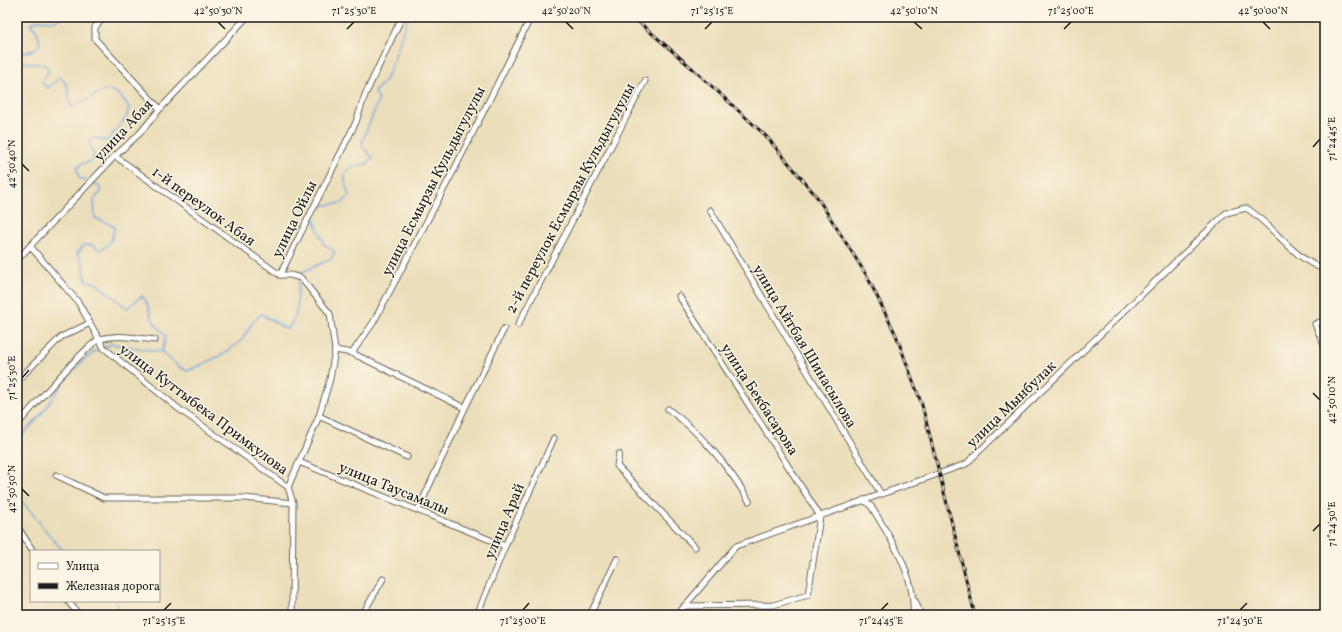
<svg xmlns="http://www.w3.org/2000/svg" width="1342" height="632" viewBox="0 0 1342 632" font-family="Vollkorn,serif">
<rect width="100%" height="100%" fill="#fcf5e5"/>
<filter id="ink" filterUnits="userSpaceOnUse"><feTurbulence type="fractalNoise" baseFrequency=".025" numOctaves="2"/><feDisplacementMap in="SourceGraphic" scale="8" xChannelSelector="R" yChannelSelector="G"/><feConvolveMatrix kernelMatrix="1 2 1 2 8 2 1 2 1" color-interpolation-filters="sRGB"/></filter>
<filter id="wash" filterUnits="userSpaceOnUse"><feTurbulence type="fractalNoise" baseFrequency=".012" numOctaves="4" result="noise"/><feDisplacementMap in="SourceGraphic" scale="16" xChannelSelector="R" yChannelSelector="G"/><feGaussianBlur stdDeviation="0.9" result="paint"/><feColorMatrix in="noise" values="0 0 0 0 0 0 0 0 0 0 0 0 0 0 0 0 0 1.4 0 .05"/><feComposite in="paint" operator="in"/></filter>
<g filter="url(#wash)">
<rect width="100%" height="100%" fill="#ebdeba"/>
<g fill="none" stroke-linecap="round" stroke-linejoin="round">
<g stroke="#70a3dc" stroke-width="1.5">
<path d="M60,17L56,21L39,20L30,24L37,31L40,44L34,50L20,54V62L45,65L49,70L42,83L48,88L60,77L67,85L71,107C98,98 107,74 129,107L126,118L107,141L95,138L88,140L94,155L92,161L81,164L77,168L79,178L99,186L101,192L94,199L95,218L114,226C114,238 111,244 100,250L92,245H84L77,254L83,263L86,281L96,283L127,308L142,296C148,303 148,306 150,314C153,322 160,330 166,336L162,352"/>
<path d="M300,276V273L331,259L335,252L324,244L316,225L314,214L318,206L342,203L349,197L344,176L350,167L367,164L373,158L361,145L379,99L374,92C378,88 384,83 386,78C397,59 399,36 409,17"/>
<polyline points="105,347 112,344 162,352 179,367 188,371 224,354 242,340 252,323 261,314 288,330 296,315 299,280"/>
<path d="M17,440C25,432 33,424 40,416C57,393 74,360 102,348"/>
<path d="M17,496C34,513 46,534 64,551"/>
<polyline points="115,601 122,615"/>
</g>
</g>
</g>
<g filter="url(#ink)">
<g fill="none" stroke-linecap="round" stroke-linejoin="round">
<defs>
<g id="minor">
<polyline points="104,17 95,27 95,39 160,109"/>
<polyline points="115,156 280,275"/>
<polyline points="710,210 881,494"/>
<polyline points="30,246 78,302 104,348 179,409 288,487 293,503 292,615"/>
<polyline points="17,260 115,156 139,134 160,109 247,17"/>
<polyline points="679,296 820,516 808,595 773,605 684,606"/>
<polyline points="1325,320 1315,324 1325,347"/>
<polyline points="518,325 645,81"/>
<polyline points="335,350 352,353 373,323 455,168 531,17"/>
<polyline points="352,353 465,408 504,329"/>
<polyline points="17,381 61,337 90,323"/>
<path d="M668,409C700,432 729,467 749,501"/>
<polyline points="319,416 407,457"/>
<path d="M17,425C29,411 89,342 100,339C118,334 138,338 155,340"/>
<polyline points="619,454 617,466 695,547"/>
<polyline points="299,462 319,416 330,379 335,350 330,314 301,278 290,275 280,275 356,122 365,95 402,17"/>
<polyline points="56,475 104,498 245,498 293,503"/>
<polyline points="288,487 299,462 505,546"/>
<path d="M863,500L871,506C890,538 916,575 913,613L911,615"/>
<polyline points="418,510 465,408"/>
<polyline points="17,526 33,551"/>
<polyline points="68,601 79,615"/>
<polyline points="915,601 921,615"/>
<polyline points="362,615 383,579"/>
<polyline points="477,615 505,546 554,438"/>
<polyline points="590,615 617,559"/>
<path d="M677,615L736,546L966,464L1226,213L1246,208C1273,224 1294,261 1325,269"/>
</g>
</defs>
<use href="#minor" stroke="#646053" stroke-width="7"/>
<use href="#minor" stroke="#fff" stroke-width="5"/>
<defs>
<polyline id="rail" points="633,17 693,69 766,136 817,197 867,276 896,335 922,405 975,615"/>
</defs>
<use href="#rail" stroke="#1c1c1c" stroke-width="3"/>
<use href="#rail" stroke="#fcf5e5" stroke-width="1.5" stroke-dasharray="4.5" stroke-linecap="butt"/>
</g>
</g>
<path fill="none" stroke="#1c1c1c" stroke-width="1.5" d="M218,22L225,29M566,22L573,29M914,22L922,29M1263,22L1270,29M347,29L354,22M705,29L712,22M1064,29L1071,22M1313,147L1320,139M22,164L29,171M22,378L29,370M1313,393L1320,400M22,489L29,496M1313,531L1320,524M164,610L171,603M523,610L529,603M881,610L888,603M1240,610L1247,603"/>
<g text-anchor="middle" stroke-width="3" stroke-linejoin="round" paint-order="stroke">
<g font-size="15" fill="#1c1c1c" stroke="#fcf5e5">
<text transform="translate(123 130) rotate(-47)" y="5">улица Абая</text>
<text transform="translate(433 181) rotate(-63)" y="5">улица Есмырзы Кульдыгулулы</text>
<text transform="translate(570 198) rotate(-62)" y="5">2-й переулок Есмырзы Кульдыгулулы</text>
<text transform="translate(204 206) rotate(36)" y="5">1-й переулок Абая</text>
<text transform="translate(294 219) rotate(-64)" y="5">улица Ойлы</text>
<text transform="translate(805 346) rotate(59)" y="5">улица Айтбая Шинасылова</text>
<text transform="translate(760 399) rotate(57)" y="5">улица Бекбасарова</text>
<text transform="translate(1011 404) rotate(-44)" y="5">улица Мынбулак</text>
<text transform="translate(204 409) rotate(37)" y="5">улица Куттыбека Примкулова</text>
<text transform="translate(394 488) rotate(22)" y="5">улица Таусамалы</text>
<text transform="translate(504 521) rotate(-67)" y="5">улица Арай</text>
</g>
</g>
<rect width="1342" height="632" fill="none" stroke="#fcf5e5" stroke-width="44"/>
<rect x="30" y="550" width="130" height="52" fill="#fcf5e5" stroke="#a29e95"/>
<rect x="38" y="563" width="20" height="6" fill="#ffffff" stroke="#a29e95"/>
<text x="66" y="570" font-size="12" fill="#1c1c1c">Улица</text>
<rect x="38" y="583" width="20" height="6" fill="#1c1c1c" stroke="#a29e95"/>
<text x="66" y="590" font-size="12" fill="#1c1c1c">Железная дорога</text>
<rect x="22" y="22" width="1298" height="588" fill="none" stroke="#1c1c1c" stroke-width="1.5"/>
<g font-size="10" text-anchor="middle" fill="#1c1c1c">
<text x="218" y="14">42°50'30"N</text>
<text x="354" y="14">71°25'30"E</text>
<text x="566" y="14">42°50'20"N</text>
<text x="712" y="14">71°25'15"E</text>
<text x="914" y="14">42°50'10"N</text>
<text x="1071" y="14">71°25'00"E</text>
<text x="1263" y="14">42°50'00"N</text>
<text transform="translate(1331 139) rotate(-90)" y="4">71°24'45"E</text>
<text transform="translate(11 164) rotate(-90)" y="4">42°50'40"N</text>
<text transform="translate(11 378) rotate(-90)" y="4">71°25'30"E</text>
<text transform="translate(1331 400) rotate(-90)" y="4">42°50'10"N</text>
<text transform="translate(11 489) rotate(-90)" y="4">42°50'50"N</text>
<text transform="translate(1331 524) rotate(-90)" y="4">71°24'30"E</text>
<text x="164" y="624">71°25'15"E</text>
<text x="523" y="624">71°25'00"E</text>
<text x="881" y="624">71°24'45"E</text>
<text x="1240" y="624">71°24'30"E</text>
</g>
</svg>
